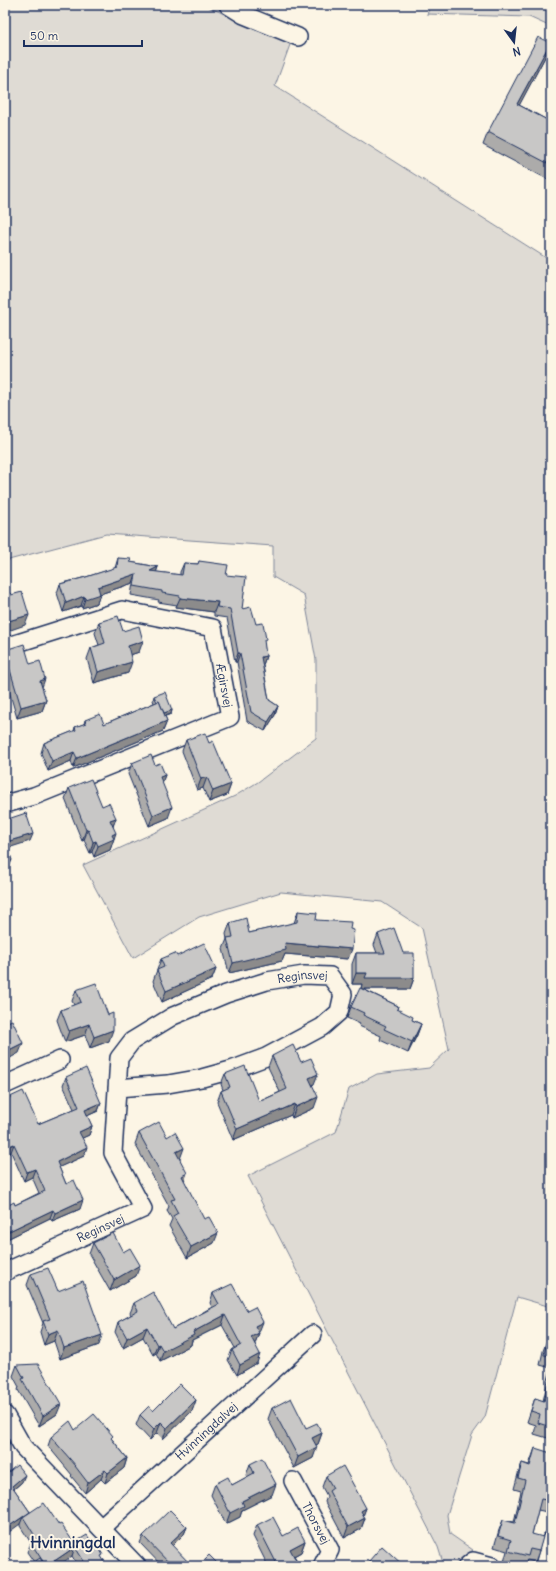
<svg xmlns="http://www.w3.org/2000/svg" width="556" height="1571" viewBox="0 0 556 1571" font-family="Delius,sans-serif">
<rect width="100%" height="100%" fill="#fcf5e5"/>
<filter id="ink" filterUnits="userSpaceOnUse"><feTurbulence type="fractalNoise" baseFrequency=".025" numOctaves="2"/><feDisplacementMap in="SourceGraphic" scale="8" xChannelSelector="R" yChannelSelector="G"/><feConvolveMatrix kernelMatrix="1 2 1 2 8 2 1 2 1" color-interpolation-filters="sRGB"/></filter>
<g filter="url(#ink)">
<g fill="#dfdbd4" stroke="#7d8599">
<polygon points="5,5 208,5 208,7 291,42 275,86 551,261 551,1307 517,1297 485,1417 472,1435 447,1515 450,1534 473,1550 453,1566 444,1566 438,1547 248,1176 336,1132 349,1089 377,1074 429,1068 449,1049 422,928 382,902 281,892 199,917 133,958 83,865 235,796 258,782 316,738 316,660 304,595 273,577 273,546 106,534 5,561"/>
<polygon points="431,5 551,5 551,27 529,17 427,14"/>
</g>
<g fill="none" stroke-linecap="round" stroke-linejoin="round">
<defs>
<g id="minor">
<polyline points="228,5 244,15 298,37"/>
<path id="s1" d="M5,647L122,610L213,628L230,717L34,796L5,804"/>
<polyline points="5,1085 60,1060"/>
<path id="s2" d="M5,1272L143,1209L113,1153L119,1058L132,1041L173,1016L226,994L267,981L304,975L330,976L343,994L339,1012L322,1027L266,1057L231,1070L202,1078L168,1084L117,1088"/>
<polyline points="5,1415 23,1447 137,1566"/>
<path id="s3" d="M293,1481L330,1550L322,1566"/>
<path id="s4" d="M101,1528L313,1334"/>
<polyline points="467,1566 473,1561 492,1566"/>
<polyline points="544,1566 551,1540"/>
</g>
</defs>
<use href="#minor" stroke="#1b2f5e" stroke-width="20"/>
<use href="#minor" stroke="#fcf5e5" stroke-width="17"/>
</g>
<g fill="#acabaa" stroke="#1b2f5e">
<polygon points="545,57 519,105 551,122 551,181 483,145 488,132"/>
<polygon points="118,558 130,562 158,567 156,572 180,575 180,572 184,563 198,564 199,561 226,575 242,609 256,624 264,644 266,656 263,665 269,700 278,706 275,715 265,731 247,721 237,662 235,662 227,618 214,616 214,612 176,607 177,605 158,602 159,600 131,595 133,583 100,594 97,603 82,608 81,606 63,612 57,593 60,584 86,577 115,568"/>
<polygon points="99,622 123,631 139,652 130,655 128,673 94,683 87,659 91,648 99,645 95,633"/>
<polygon points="5,650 30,664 42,688 46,700 42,711 17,718 5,677"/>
<polygon points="154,696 172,710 171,714 165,716 167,721 163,731 73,768 71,761 48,771 41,753 44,743 74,731 75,727 84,724 85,720 104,724 154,703 153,700"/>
<polygon points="186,740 209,743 231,784 227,795 209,802 203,788 197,790 182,751"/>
<polygon points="132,763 155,765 165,775 162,782 168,818 149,826 128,774"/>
<polygon points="69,788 102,806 116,818 113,826 114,838 110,850 94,857 92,852 90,853 84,840 82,841 65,799"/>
<polygon points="298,911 316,920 348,959 285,954 282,961 229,973 223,949 227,939 226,934 230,923 249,933 294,923"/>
<polygon points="378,934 403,953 414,978 410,989 363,989 398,1006 397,1009 412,1020 421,1024 417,1035 408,1053 380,1040 381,1036 359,1026 360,1024 347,1018 351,1007 361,988 362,984 352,984 352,964 356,953 377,953 374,945"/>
<polygon points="177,956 216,969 212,979 162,1002 153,981 161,959"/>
<polygon points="76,990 109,1041 90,1048 85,1035 65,1042 57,1020 61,1010 74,1005 72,1001"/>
<polygon points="272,1056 301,1062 314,1084 312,1085 314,1108 292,1118 291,1115 233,1140 217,1102 221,1091 223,1090 221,1084 225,1074 259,1101 263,1100 280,1092 268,1067"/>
<polygon points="66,1077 101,1103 98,1111 87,1116 92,1126 89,1135 82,1138 84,1156 59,1167 66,1184 80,1209 52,1221 50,1218 5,1240 5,1207 15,1205 39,1193 32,1177 24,1181 11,1152 5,1155 5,1102 6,1099 38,1124 74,1109 63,1085"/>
<polygon points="139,1133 180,1159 184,1181 214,1243 187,1258 169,1226 172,1219 167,1211 169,1206 135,1144"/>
<polygon points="93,1243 123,1252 136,1276 110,1291 89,1254"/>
<polygon points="31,1274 58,1291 99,1345 60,1359 54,1341 44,1345 40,1332 43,1323 27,1285"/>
<polygon points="213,1293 247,1311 259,1332 258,1332 259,1333 255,1343 257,1363 237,1375 228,1360 232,1350 235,1348 222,1325 192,1340 191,1345 160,1361 156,1353 153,1355 143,1337 123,1348 115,1332 118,1322 131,1315 130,1313 134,1303 173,1329 212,1307 210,1303"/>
<polygon points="547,1340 551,1341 551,1368 540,1365 543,1351"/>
<polygon points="17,1365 57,1414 39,1426 18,1390 19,1387 13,1376"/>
<polygon points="551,1368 551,1439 534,1434 536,1425 527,1422 535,1398 543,1401"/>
<polygon points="196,1400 192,1411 163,1439 157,1433 150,1440 136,1425 140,1415 153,1411"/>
<polygon points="272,1408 306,1428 322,1433 318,1444 316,1445 313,1458 294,1468 268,1419"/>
<polygon points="75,1430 112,1439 127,1458 124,1468 105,1483 101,1479 85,1493 71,1476 72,1475 48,1446 51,1437"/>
<polygon points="535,1448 547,1478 551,1500 547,1512 538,1510 532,1534 539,1551 535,1562 527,1560 524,1566 521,1566 504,1562 507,1551 494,1547 499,1530 503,1520 514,1522 521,1491 514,1489 518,1474 522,1463 529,1465"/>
<polygon points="250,1464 272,1495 242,1510 240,1517 226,1524 211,1495 215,1484 232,1485 247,1477 246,1475"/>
<polygon points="5,1475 22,1482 14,1489 30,1512 59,1525 74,1543 102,1558 107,1566 78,1566 72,1556 34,1562 27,1552 31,1543 20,1526 20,1524"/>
<polygon points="326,1476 366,1508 363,1515 365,1518 361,1529 344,1538 325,1502 327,1496 322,1487"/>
<polygon points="257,1525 283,1536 305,1541 301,1552 294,1556 299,1566 268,1566 253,1536"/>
<polygon points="187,1527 184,1534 172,1546 192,1566 162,1566 140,1543 143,1536"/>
<polygon points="369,1561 404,1566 367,1566"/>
</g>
<g fill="#8c8b8b" stroke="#1b2f5e">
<polygon points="550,43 545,57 513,117 517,104"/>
<polygon points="158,567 155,576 150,571"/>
<polygon points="136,574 133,583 100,594 97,603 82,608 85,599 98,587"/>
<polygon points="84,596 81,606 63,612 66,603"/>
<polygon points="180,598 218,602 214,612 176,607"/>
<polygon points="29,615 25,625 5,632 5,622"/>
<polygon points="143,641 139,652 124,657 128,646"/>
<polygon points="238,653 240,653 237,662 235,662"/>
<polygon points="266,656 263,665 258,666 261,657"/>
<polygon points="132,662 128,673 94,683 98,672"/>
<polygon points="45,679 41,690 40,681"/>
<polygon points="46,700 42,711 17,718 21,707"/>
<polygon points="278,706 275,715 265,731 268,722"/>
<polygon points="172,710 171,714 160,718 162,714"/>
<polygon points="167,721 163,731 73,768 77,758"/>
<polygon points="74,752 71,761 48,771 52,761"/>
<polygon points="165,775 161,786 160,777"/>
<polygon points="207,777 203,788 197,790 201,779"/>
<polygon points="231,784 227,795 209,802 213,791"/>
<polygon points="172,807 168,818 149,826 153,815"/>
<polygon points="116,818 112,829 110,820"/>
<polygon points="88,829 84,840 82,841 86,830"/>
<polygon points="116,833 110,850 94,857 98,846 112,835"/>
<polygon points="33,834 30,841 5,849 6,842"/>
<polygon points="96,841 92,852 90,853 93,842"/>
<polygon points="12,860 9,867 5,868 5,862"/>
<polygon points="285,943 352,949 348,959 285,954 282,961 229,973 233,963"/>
<polygon points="216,969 212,979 162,1002 166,991"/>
<polygon points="356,973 367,973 414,978 410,989 361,989 362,984 352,984"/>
<polygon points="89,1024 85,1035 65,1042 69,1031"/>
<polygon points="421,1024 417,1035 408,1053 412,1042"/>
<polygon points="113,1030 109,1041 90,1048 94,1037"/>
<polygon points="23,1043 19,1053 5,1061 5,1052"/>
<polygon points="318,1074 314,1084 305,1089 309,1078"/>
<polygon points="318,1097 314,1108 292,1118 296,1107"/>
<polygon points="101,1103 98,1111 82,1118 85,1110"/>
<polygon points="295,1104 291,1115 233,1140 237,1129"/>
<polygon points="92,1126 89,1135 76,1141 79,1132"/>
<polygon points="14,1144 11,1152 5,1155 5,1153 7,1147"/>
<polygon points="87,1147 84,1156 53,1170 57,1162"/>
<polygon points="184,1148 180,1159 172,1163 176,1152"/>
<polygon points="35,1169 32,1177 24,1181 27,1172"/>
<polygon points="187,1173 183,1184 182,1176"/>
<polygon points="83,1200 80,1209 52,1221 55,1213"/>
<polygon points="53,1210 50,1218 5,1240 5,1233"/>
<polygon points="218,1233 214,1243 187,1258 191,1247"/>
<polygon points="140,1265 136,1276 110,1291 114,1280"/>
<polygon points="225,1315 222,1325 192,1340 191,1345 160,1361 163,1351 193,1332"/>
<polygon points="263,1322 259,1332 251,1336 255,1326"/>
<polygon points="147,1327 143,1337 123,1348 127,1338"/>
<polygon points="58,1330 54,1341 44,1345 48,1334"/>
<polygon points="259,1333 255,1343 248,1347 251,1337"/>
<polygon points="102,1335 99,1345 60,1359 64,1348"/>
<polygon points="159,1344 156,1353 153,1355 157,1345"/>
<polygon points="260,1354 257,1363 237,1375 240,1365"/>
<polygon points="196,1400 192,1411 163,1439 167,1428"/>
<polygon points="61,1404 57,1414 39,1426 43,1416"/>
<polygon points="161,1422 157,1433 150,1440 154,1429"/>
<polygon points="322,1433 318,1444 308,1449 312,1438"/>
<polygon points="10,1441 7,1449 5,1450 5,1445"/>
<polygon points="317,1447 313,1458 294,1468 298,1457"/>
<polygon points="127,1458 124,1468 105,1483 108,1473"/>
<polygon points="105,1470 101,1479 85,1493 88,1483"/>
<polygon points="25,1475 22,1482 9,1493 12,1486"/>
<polygon points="276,1484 272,1495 242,1510 240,1517 226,1524 230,1513 242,1501"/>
<polygon points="366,1508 362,1519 361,1511"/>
<polygon points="23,1517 20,1524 5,1535 5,1529"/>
<polygon points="365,1518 361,1529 344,1538 348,1527"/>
<polygon points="187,1527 184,1534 167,1551 170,1543"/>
<polygon points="305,1541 301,1552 286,1560 290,1549"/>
<polygon points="75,1547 72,1556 58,1566 47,1566"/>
</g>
<g fill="#c8c7c6" stroke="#1b2f5e">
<polygon points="538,37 550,43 517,104 551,122 551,165 488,132"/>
<polygon points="118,558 131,559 130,562 158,567 150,571 182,575 184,563 198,564 199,561 228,565 226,575 246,577 242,609 251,607 256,624 263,623 266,639 264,640 266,656 261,657 269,700 278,706 268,722 251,712 240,653 238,653 230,609 217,607 218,602 180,598 180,596 162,593 162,591 134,586 136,574 98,587 100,594 85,599 84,596 66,603 60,584 86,577 117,567"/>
<polygon points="22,592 29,615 5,622 5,595 10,593 11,595"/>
<polygon points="118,616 123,631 139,626 143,641 128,646 132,662 98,672 91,648 105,643 99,622"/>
<polygon points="24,644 30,664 40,661 45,679 40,681 46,700 21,707 5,653 5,650"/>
<polygon points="165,692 172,710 164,713 159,701 157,702 154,696"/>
<polygon points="159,701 167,721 77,758 74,752 52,761 44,743 76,730 75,727 86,723 85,720 100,714 104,724"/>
<polygon points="205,733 209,743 213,741 231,784 213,791 207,777 201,779 186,740"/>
<polygon points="151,755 155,765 160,763 165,775 160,777 172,807 153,815 132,763"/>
<polygon points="91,779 102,806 109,803 116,818 110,820 116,833 112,835 114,839 98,846 96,841 93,842 88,829 86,830 69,788"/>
<polygon points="26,813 33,834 6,842 12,860 5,862 5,820"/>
<polygon points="298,911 317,913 316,920 351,922 350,929 354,930 352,949 285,943 286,950 233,963 227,938 233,937 230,923 246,918 249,933 297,922"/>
<polygon points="394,928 403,953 414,953 414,978 365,978 367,973 356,973 356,953 385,953 378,934"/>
<polygon points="204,943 216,969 166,991 157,970 164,967 161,959 175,953 177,956"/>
<polygon points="96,983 108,1015 113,1013 113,1030 94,1037 89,1024 69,1031 61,1010 81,1002 76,990"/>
<polygon points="360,988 398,1006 397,1009 413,1017 412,1020 421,1024 412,1042 384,1029 386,1026 363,1015 364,1013 351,1007"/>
<polygon points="12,1020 23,1043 5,1052 5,1023"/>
<polygon points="293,1045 301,1062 311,1058 318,1074 309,1078 318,1097 296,1107 295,1104 237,1129 221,1091 230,1087 225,1074 245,1066 259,1101 263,1100 287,1089 272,1056"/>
<polygon points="86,1068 101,1103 85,1110 92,1126 79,1132 87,1147 57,1162 66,1184 74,1180 83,1200 55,1213 53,1210 5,1233 5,1207 14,1202 15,1205 45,1191 35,1169 27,1172 14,1144 7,1147 5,1142 5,1106 8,1104 6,1099 23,1091 38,1124 79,1107 66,1077"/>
<polygon points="159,1122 167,1137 175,1132 184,1148 176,1152 187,1173 182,1176 204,1219 209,1217 218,1233 191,1247 173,1216 178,1213 171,1200 175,1199 139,1133"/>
<polygon points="113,1233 123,1252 130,1248 140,1265 114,1280 93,1243"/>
<polygon points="48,1268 58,1291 83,1281 102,1335 64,1348 58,1330 48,1334 43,1321 50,1319 31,1274"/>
<polygon points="232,1284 247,1311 255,1307 263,1322 255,1326 259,1333 251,1337 260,1354 240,1365 232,1350 241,1345 225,1315 193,1332 194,1335 163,1351 159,1344 157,1345 147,1327 127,1338 118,1322 138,1311 134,1303 153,1292 173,1329 219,1304 213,1293"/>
<polygon points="547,1340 551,1341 551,1356 544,1355"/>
<polygon points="38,1364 61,1404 43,1416 22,1379 24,1378 17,1365"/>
<polygon points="551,1375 551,1427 538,1423 540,1414 531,1411 535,1398 544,1401"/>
<polygon points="180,1384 196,1400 167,1428 161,1422 154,1429 140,1415 149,1406 153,1411"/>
<polygon points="291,1398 306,1428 317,1423 322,1433 312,1438 317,1447 298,1457 272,1408"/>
<polygon points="94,1414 113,1436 111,1438 127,1458 108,1473 105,1470 88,1483 75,1466 76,1466 51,1437 70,1421 75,1430"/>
<polygon points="5,1434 10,1441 5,1445"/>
<polygon points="535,1448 551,1453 551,1463 547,1478 551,1479 551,1501 541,1499 532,1534 543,1537 539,1551 530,1549 528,1556 508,1551 511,1540 498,1536 503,1520 515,1523 525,1480 518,1478 522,1463 530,1466"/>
<polygon points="262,1458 276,1484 242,1501 244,1506 230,1513 215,1484 228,1477 232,1485 254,1473 250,1464"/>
<polygon points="17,1465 25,1475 12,1486 30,1512 5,1529 5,1475"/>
<polygon points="343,1466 366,1508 361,1511 365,1518 348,1527 329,1491 333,1488 326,1476"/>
<polygon points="44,1503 59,1525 61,1524 74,1543 87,1535 93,1544 96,1543 103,1555 101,1556 107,1566 87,1566 75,1547 47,1566 46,1566 31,1543 37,1539 23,1517"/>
<polygon points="170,1510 187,1527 170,1543 192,1566 172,1566 143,1536"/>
<polygon points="273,1517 283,1536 298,1528 305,1541 290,1549 299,1566 278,1566 257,1525"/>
<polygon points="382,1546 404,1566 374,1566 369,1561"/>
<polygon points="209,1555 220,1566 198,1566"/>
<polygon points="40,1558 45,1566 28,1566"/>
</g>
</g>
<g text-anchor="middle" stroke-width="4" stroke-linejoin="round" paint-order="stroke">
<g font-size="12" fill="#1b2f5e" stroke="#fcf5e5">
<text dy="4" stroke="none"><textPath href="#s1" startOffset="274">Ægirsvej</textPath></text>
<text dy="4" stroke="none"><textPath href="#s2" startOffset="516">Reginsvej</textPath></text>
<text dy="4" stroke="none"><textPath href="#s2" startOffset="105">Reginsvej</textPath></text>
<text dy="4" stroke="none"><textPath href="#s4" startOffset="143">Hvinningdalvej</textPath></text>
<text dy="4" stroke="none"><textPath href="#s3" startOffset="48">Thorsvej</textPath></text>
</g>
<g font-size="16" font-weight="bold" fill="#1b2f5e" stroke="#fcf5e5">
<text x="73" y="1548">Hvinningdal</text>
</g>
</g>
<rect width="556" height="1571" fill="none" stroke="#fcf5e5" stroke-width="20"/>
<rect x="10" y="10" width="536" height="1551" fill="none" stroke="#1b2f5e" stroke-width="1.5" filter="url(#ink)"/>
<g transform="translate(514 42) rotate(165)" stroke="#fcf5e5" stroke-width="3" paint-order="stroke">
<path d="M0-3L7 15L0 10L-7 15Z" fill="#1b2f5e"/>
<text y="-6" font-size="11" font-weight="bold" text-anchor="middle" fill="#1b2f5e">N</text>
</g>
<path d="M24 40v6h118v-6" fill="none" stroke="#1b2f5e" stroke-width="2"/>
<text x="30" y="40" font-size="12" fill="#1b2f5e" stroke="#fcf5e5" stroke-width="3" paint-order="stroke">50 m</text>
</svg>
